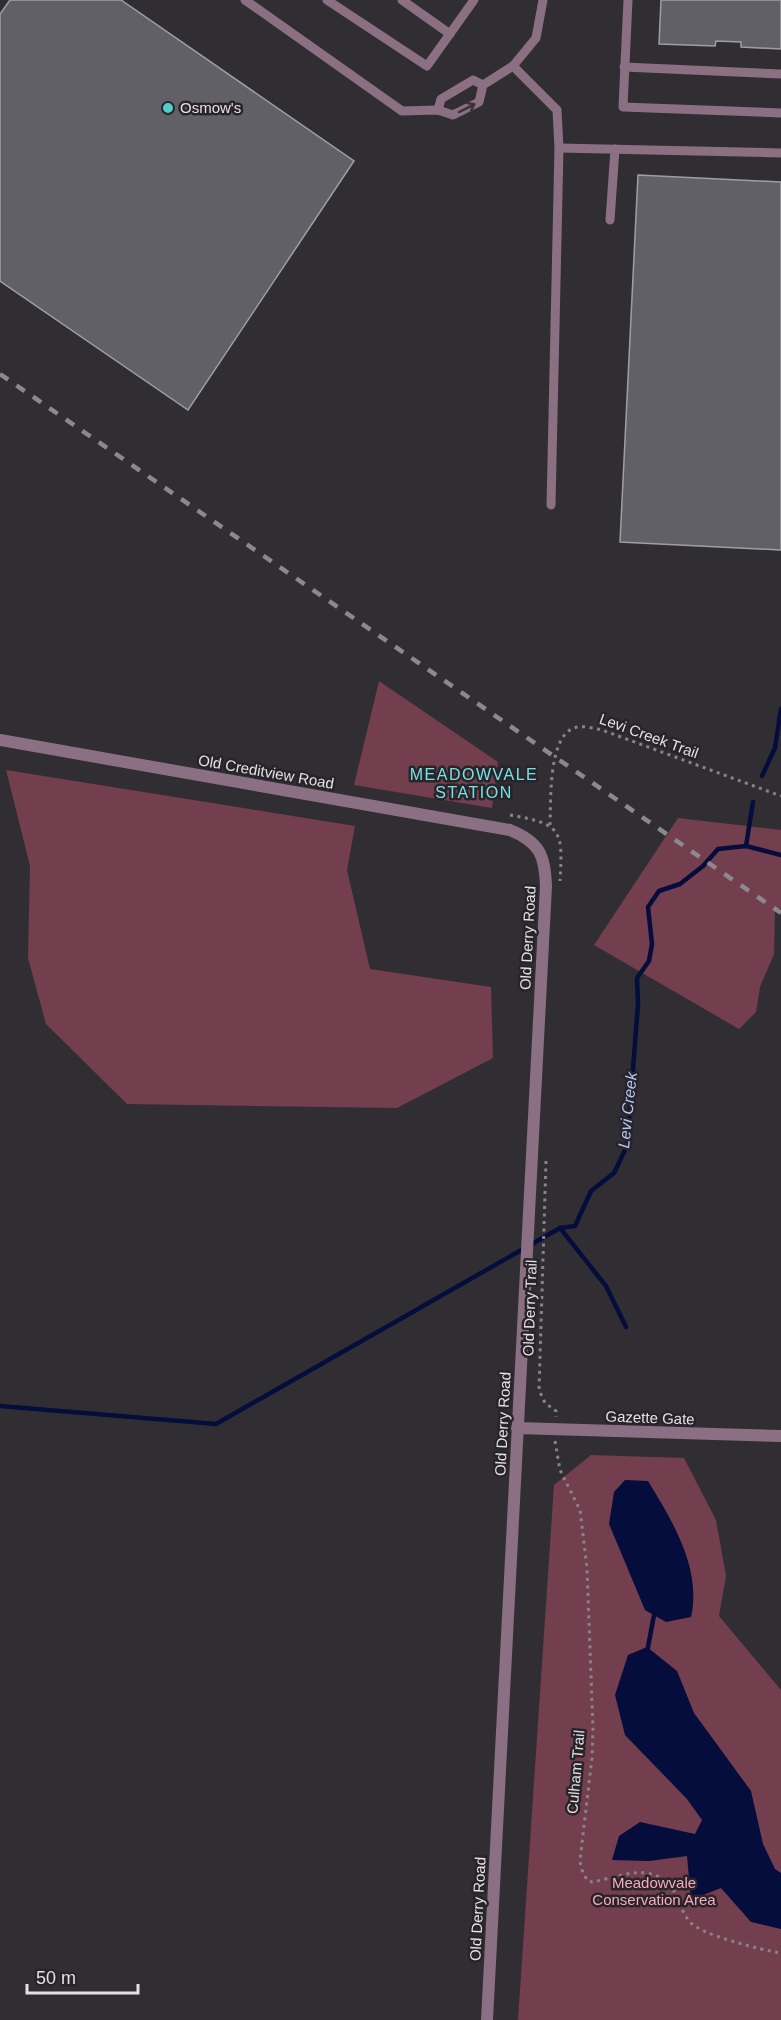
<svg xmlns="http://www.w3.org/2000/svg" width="781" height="2020" viewBox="0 0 781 2020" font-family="Helvetica,sans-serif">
<rect width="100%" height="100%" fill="#312e33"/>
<g fill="#733e4e">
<polygon points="379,681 498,762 492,808 354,785"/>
<polygon points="6,770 355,826 347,870 370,969 491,987 493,1058 397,1108 127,1104 46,1024 28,958 30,866"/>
<polygon points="678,818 781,830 781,909 775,908 774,954 760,987 756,1012 739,1029 594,945"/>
<polygon points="591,1455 684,1458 716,1520 726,1576 719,1616 781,1690 781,2020 518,2020 554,1485"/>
</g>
<g fill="#040d3c">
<path d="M625,1480L648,1481C672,1520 702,1569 691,1617L666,1622L645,1610L609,1524L614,1492Z"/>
<polygon points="647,1647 677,1671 694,1713 751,1791 763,1844 775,1869 781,1873 781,1929 751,1922 721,1888 691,1900 687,1856 649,1861 612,1860 619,1836 640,1822 695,1834 702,1820 687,1799 625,1735 615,1695 628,1655"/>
</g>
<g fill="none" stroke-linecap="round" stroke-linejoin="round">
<g stroke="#040d3c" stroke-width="4.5">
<polyline points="762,776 775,748 781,709"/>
<polyline points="746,846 753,802"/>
<polyline points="560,1228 606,1286 626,1327"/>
<polyline points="0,1406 216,1424 560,1228 575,1226 591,1191 614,1173 627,1146 638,1004 637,978 649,961 652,944 648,907 659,891 680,884 703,866 718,849 746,846 781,855"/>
<polyline points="647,1652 655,1610"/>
</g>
</g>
<g fill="#616067" stroke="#9f9ea6" stroke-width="1.5">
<polygon points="10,0 121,0 354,161 188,410 0,281 0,14"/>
<polygon points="661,0 781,0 781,49 741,47 741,42 716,41 715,46 659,44"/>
<polygon points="638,175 781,182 781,550 620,542"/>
</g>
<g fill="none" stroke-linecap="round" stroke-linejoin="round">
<g stroke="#878488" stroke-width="3" stroke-dasharray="3 4.5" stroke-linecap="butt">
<path d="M510,815C562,824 563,830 560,881"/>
<path d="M550,825C551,802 548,737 574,728C582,725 593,728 602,730L781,796"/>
<polyline points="546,1161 539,1390 545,1403 556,1411 556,1417"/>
<path d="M555,1441L560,1470L580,1510L587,1568L593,1729L592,1758L580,1860L581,1868L587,1880L592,1882C610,1879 634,1869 651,1874C679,1881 676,1906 690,1922C701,1935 762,1950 781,1953"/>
</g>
<g stroke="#8a7082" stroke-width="9">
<polyline points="245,0 402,111 438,110 453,115 479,102 483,85 513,66 536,38 543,0"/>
<polyline points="327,0 427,66 474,0"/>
<polyline points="402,0 450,34"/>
<polyline points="628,0 623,107 781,113"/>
<polyline points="513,66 557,110 559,148 551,505"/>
<polyline points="624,67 781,74"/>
<polyline points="438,110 441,99 473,80 483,85"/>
<polyline points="559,148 781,153"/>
<polyline points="610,220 615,149"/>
</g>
<polyline stroke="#8a7082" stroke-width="12" points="517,1428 781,1436"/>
<path stroke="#8a7082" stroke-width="12" d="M0,740L510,830C540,842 545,856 546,886L487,2020"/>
<polyline stroke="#8b898d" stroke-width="4.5" stroke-dasharray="10 10" stroke-linecap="butt" points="0,374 781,913"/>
</g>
<defs><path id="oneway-shaft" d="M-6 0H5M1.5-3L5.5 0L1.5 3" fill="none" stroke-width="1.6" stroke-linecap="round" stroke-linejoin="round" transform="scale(1.5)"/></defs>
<use stroke="#3c333b" href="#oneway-shaft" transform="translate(467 108) rotate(-27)"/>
<circle fill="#52cdce" stroke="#282429" stroke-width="2" cx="168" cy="108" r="6"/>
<g text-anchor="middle" stroke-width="5" stroke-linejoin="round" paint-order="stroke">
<g font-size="15" fill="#e3e1e4" stroke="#282429" text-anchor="start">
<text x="180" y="113">Osmow's</text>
</g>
<g font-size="15" fill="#e3e1e4" stroke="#282429">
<text transform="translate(649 736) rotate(20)" y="5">Levi Creek Trail</text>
<text transform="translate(266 772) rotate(10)" y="5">Old Creditview Road</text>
<text transform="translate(528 938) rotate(-87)" y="5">Old Derry Road</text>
<text transform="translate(530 1308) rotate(-88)" y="5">Old Derry Trail</text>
<text transform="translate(650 1418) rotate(2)" y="5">Gazette Gate</text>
<text transform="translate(503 1424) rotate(-87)" y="5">Old Derry Road</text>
<text transform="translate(576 1772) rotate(-85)" y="5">Culham Trail</text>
<text transform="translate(478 1909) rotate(-87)" y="5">Old Derry Road</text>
</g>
<g font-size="15" fill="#f7a9bf" stroke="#282429">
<text x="654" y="1888">Meadowvale<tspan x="654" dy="17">Conservation Area</tspan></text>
</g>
<g font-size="16" letter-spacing="1.5" fill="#76e2e3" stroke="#282429">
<text x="474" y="780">MEADOWVALE<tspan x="474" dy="18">STATION</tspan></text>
</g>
<g font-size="16" font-style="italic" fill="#b3c8f8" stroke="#282429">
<text transform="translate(627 1110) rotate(-84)" y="6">Levi Creek</text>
</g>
</g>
<path d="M27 1984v9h111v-9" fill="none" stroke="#e3e1e4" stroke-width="3"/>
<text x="36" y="1984" font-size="18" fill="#e3e1e4" stroke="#282429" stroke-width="4.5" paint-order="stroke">50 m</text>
</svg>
